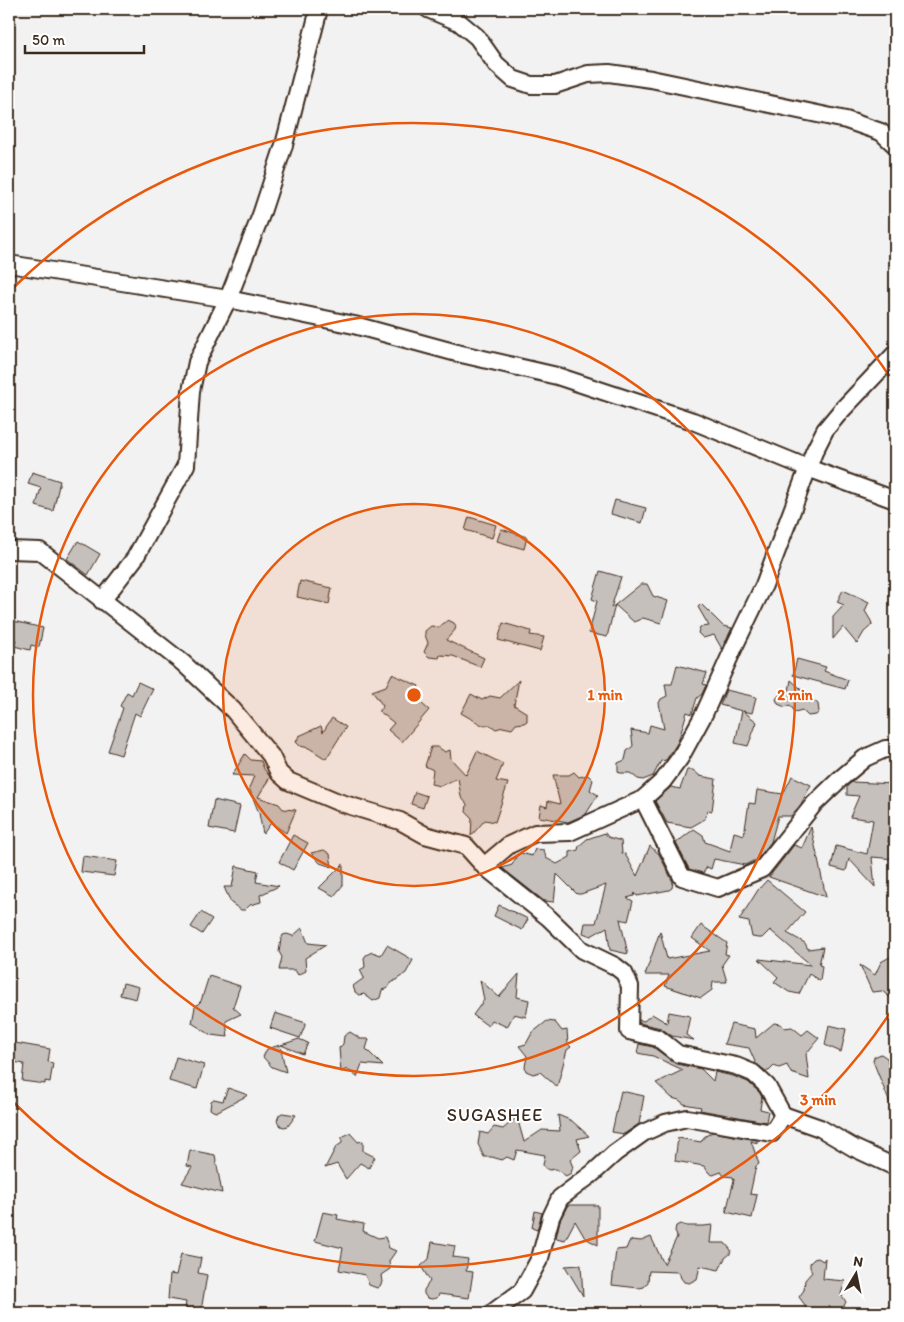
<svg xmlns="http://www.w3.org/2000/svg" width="904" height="1322" viewBox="0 0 904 1322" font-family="Itim,sans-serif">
<rect width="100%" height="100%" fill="#f3f2f2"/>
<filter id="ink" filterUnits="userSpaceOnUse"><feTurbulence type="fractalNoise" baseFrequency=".02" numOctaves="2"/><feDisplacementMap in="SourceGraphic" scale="10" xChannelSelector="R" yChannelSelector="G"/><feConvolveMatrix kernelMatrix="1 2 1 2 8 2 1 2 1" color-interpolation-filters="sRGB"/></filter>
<g filter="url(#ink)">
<g fill="#c6c0bd" stroke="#3b2a1e">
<polygon points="32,472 60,481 53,511 36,506 41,488 28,484"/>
<polygon points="615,500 646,508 642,523 611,514"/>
<polygon points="469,517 496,525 492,538 465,530"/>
<polygon points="501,529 527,537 524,549 497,541"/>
<polygon points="78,541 100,554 88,575 67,559"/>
<polygon points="600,571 621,577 611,608 615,605 607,637 589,633 597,601 592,599"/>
<polygon points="300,581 332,588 329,604 297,597"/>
<polygon points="641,584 647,584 653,596 668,601 661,623 643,618 634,622 615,605"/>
<polygon points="843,590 869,602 865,611 871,621 872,625 864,632 857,644 843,627 833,639 833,617 844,605 837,602"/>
<polygon points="701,604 723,626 732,628 722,649 714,635 703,638 698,633 700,627 709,626 698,607"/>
<polygon points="9,620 43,628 39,647 31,645 30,650 14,646 16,640 9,638"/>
<polygon points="448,620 454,623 456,626 455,630 446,640 484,658 480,667 453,656 440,655 439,658 429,657 424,652 428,643 425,635 425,631 431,626 439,627"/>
<polygon points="503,623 531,631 530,635 544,637 540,651 498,640"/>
<polygon points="797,659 826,667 824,671 848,680 845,689 793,675"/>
<polygon points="677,665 707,673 703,684 706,685 702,694 697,698 692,714 687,712 678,742 666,760 661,761 653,776 643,780 638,779 630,773 620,773 618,771 618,763 625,760 627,751 633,746 631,730 648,733 650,725 664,729 659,703 661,699 667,696 665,684 672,684"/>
<polygon points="392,674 419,686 414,697 429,710 402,742 388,730 394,723 379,711 383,706 372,691 386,686"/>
<polygon points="519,680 514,705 527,713 527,721 524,723 516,724 512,729 503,727 496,729 490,725 482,725 461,713 471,694 482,700 490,696 500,698"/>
<polygon points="791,680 818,704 819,712 816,715 808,716 802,710 795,712 790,705 785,707 778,704 776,699 779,695 789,691"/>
<polygon points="138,682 153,689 140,716 135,713 121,755 108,751 123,708 120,706 127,692 132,695"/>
<polygon points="726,690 756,697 752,713 743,711 757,722 748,746 735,743 742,711 720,705"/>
<polygon points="332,718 346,727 326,759 309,748 300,746 296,742 299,736 321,726 323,732"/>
<polygon points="431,747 438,747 445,752 450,750 451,759 466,775 477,751 503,764 496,781 508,783 495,822 485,820 471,836 472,818 466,812 467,804 461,797 458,778 440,786 431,784 433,770 425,766"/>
<polygon points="245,754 251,760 261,761 264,769 270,777 258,797 279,804 283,809 296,810 286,833 271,823 263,834 259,813 249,788 254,776 232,775"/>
<polygon points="687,770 693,770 700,776 716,779 712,811 708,810 705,819 691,827 667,823 655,801 671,787 680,789"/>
<polygon points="574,772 579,777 588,775 593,780 590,790 598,795 586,814 568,822 539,817 541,805 547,807 548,801 560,804 553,775 569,775"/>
<polygon points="792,776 811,785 801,804 791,816 778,816 771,842 756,861 753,861 745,865 714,859 711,869 707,867 703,873 689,869 676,843 694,829 703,835 705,842 730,851 734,832 744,835 749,803 755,804 757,790 783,794"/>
<polygon points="852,782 894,784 894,801 888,842 895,848 895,859 872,857 875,887 849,859 846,871 831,867 836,846 867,854 873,820 850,817 859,796 847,795 847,786"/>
<polygon points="415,792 427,796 423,808 411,804"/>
<polygon points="214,800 240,806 234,833 209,828"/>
<polygon points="811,827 826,897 769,877 794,845 802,848"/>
<polygon points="605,833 608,837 621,841 622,853 625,854 637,876 650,846 659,854 673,882 672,888 669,890 637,896 635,893 634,896 627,898 633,901 628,921 620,919 628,954 610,950 607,927 591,936 583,933 585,923 596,923 606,885 581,894 577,894 557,874 554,902 544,901 502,868 512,865 517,855 521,853 532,856 535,849 544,850 546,858 557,864 570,857 570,852 578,850 579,846 587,839"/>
<polygon points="293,835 308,843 293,870 279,862"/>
<polygon points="324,850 330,854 332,867 320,863 311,853"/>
<polygon points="83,856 117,861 114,876 81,872"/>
<polygon points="343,864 343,885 334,896 319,888"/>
<polygon points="236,866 258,871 256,882 279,886 260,895 261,902 250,905 245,910 241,910 231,903 224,887 232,887"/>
<polygon points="767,880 805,912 787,933 805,943 808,949 823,947 819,965 822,966 820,981 809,974 799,994 789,992 774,982 778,977 759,959 811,965 770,930 762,938 758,938 752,937 749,922 739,920 758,890"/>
<polygon points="499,905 528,919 522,930 494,916"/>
<polygon points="201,912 212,919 202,934 191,927"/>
<polygon points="701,925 727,943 725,954 729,955 722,965 727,982 713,982 712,990 701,998 665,986 669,975 645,975 660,931 667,959 710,951 692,938"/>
<polygon points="302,928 308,943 326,945 305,958 306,971 298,975 295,970 279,970 282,957 279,952 281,939 283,935 287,934 293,936"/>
<polygon points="387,945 413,960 406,973 390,984 388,988 382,990 380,998 373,1001 364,994 359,995 355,992 353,986 364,978 360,970 365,967 364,958 366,955 372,952 381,955"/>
<polygon points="895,954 895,1001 882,991 872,992 860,965 875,975 881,962"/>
<polygon points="519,974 517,997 529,1000 526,1017 514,1014 507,1027 492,1020 488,1026 473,1015 484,1000 480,980 499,997"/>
<polygon points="209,976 240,986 233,1007 241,1014 226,1021 228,1037 211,1035 192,1023 195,1007 201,1001"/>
<polygon points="123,983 139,987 136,999 120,995"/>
<polygon points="669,1012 690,1016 686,1035 694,1040 672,1036 661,1028 639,1023 639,1020 644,1021 652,1014 667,1023"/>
<polygon points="275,1013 306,1023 300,1038 270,1028"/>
<polygon points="547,1021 555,1022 562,1031 567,1030 568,1044 571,1047 567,1050 557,1087 540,1072 533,1074 526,1071 525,1067 527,1056 519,1046 526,1044 532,1033"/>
<polygon points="774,1023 781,1024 784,1028 792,1027 802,1035 808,1030 819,1038 806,1054 809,1079 791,1073 787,1065 779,1068 774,1066 769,1071 766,1071 756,1064 749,1048 724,1044 731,1024 755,1029 756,1038"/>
<polygon points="829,1025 846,1029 841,1052 825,1045"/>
<polygon points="350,1032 361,1039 369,1039 366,1049 383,1066 362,1064 357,1077 347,1069 341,1072 339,1048 343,1044 344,1036"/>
<polygon points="299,1039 308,1043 303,1054 281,1045"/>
<polygon points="9,1042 50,1049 48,1062 53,1063 50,1082 45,1081 45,1084 22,1081 24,1064 9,1061"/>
<polygon points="639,1044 653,1047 676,1064 701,1069 713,1081 715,1072 733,1076 748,1082 759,1092 762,1097 760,1109 768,1111 766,1122 700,1110 701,1107 684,1104 679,1100 672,1098 656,1083 683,1070 653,1056 637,1053"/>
<polygon points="280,1045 286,1072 272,1067 263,1057 267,1049"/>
<polygon points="881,1054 887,1058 895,1090 895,1104 891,1106 873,1061 874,1057"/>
<polygon points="176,1057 204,1065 197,1089 169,1081"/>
<polygon points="228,1088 248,1095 216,1112 213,1111 210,1109 211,1101 214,1099 223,1101"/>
<polygon points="621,1091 644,1096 639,1124 624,1134 612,1132"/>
<polygon points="282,1113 296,1115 288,1126 284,1127 281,1126 277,1121 279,1115"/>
<polygon points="558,1115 572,1121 589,1136 577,1139 581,1151 570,1160 573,1167 571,1173 566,1176 556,1169 549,1170 545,1168 543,1165 545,1155 517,1150 514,1160 507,1157 502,1160 492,1157 484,1157 478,1144 480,1132 488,1134 494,1127 503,1129 517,1117 524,1142 542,1130 560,1131"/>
<polygon points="712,1132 757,1140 757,1143 751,1141 759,1164 756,1166 750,1194 757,1195 752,1218 726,1212 734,1180 733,1177 724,1176 721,1172 713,1175 709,1173 704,1166 675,1161 678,1138 701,1142 704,1137"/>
<polygon points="350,1133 358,1142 363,1141 363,1151 375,1157 369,1168 360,1163 346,1179 337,1164 325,1168 336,1147 342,1143 342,1137"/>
<polygon points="190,1150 215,1155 222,1193 182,1183 192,1167 187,1166"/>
<polygon points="568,1205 598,1205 598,1245 585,1238 575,1221 565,1240 556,1238 560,1220"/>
<polygon points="535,1211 542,1213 537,1230 532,1228"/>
<polygon points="323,1212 338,1215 337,1219 364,1224 363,1231 378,1238 385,1237 389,1248 396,1251 389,1261 390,1269 381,1275 382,1282 380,1286 377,1288 369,1285 365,1275 339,1270 343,1248 315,1241"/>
<polygon points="680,1224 687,1226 704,1226 712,1225 710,1243 725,1243 731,1250 730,1254 725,1258 719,1270 700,1266 697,1279 689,1283 684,1282 681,1278 679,1272 649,1271 648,1282 644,1287 639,1288 612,1285 616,1250 626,1249 629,1242 632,1240 641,1241 651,1237 664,1264 677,1237 675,1231 676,1226"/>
<polygon points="432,1242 455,1246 453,1257 468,1259 466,1271 473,1272 469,1298 439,1294 437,1298 432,1299 427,1298 424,1294 424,1290 430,1281 421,1266 429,1259"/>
<polygon points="181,1254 201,1258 198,1273 207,1275 201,1311 185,1308 186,1302 168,1299 170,1274 176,1275"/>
<polygon points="818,1258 823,1261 825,1258 823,1279 845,1281 841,1294 846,1302 840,1313 806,1313 805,1305 799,1297 804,1290 805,1280 812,1272 810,1267 810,1263 814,1259"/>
<polygon points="581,1265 583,1296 565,1266"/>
</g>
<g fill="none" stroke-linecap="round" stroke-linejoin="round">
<defs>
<g id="minor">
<polyline points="428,9 459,22 477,37 496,64 513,79 531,85 555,85 588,74 609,73 651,79 846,120 881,132 895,145"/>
<polyline points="9,264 228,299 354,325 457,353 557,376 693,421 808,468 895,500"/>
<polyline points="9,550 40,551 183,663 233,710 271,756 279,773 288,781 338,802 400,821 425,835 466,846 484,866 549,918 582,950 615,966 624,973 630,986 629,1031 658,1038 678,1054 736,1066 753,1073 767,1086 783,1115"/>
<polyline points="102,601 135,558 186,465 191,391 197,362 228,299 261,215 284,145 319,9"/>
<polyline points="643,799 682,877 718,888 762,869 814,804 839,780 865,758 885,749 895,749"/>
<polyline points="484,866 509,845 535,833 570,832 643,799 663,781 680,758 704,714 735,645 764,585 814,452 825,430 840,412 895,354"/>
<polyline points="492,1313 522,1291 540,1258 551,1217 560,1198 593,1173 615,1153 643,1133 665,1123 687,1118 772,1133 783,1115 820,1128 854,1148 895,1167"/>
</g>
</defs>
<use href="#minor" stroke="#3b2a1e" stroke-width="20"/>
<use href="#minor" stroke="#fff" stroke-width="16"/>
</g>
</g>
<circle cx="414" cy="695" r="191" fill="#e8590c" fill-opacity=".12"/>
<g fill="none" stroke="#e8590c" stroke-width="2.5">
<circle cx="414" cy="695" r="191"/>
<circle cx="414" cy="695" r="381"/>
<path d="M894 1007A572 572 0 0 1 10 1099M10 291A572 572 0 0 1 894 383"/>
</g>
<g text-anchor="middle" stroke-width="4" stroke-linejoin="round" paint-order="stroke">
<g font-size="18" letter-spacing="1" fill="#3b2a1e" stroke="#fff">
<text x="495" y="1121">SUGASHEE</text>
</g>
</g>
<circle cx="414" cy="695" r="8" fill="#e8590c" stroke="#fff" stroke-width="2.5"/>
<g font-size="15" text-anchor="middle" font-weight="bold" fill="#e8590c" stroke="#fff" stroke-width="4" stroke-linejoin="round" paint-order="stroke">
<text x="605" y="700">1 min</text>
<text x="795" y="700">2 min</text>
<text x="818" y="1105">3 min</text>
</g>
<rect width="904" height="1322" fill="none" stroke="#fff" stroke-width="30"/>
<rect x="15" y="15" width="874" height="1292" fill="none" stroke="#3b2a1e" stroke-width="2" filter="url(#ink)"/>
<g transform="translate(856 1274) rotate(10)" stroke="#ffffff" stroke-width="4" paint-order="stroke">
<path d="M0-4L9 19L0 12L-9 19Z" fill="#3b2a1e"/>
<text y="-8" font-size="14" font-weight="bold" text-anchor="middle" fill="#3b2a1e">N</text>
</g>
<path d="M25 45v8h119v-8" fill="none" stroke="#3b2a1e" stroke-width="2.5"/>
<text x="32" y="45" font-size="15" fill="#3b2a1e" stroke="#ffffff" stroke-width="4" paint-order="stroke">50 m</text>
</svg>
